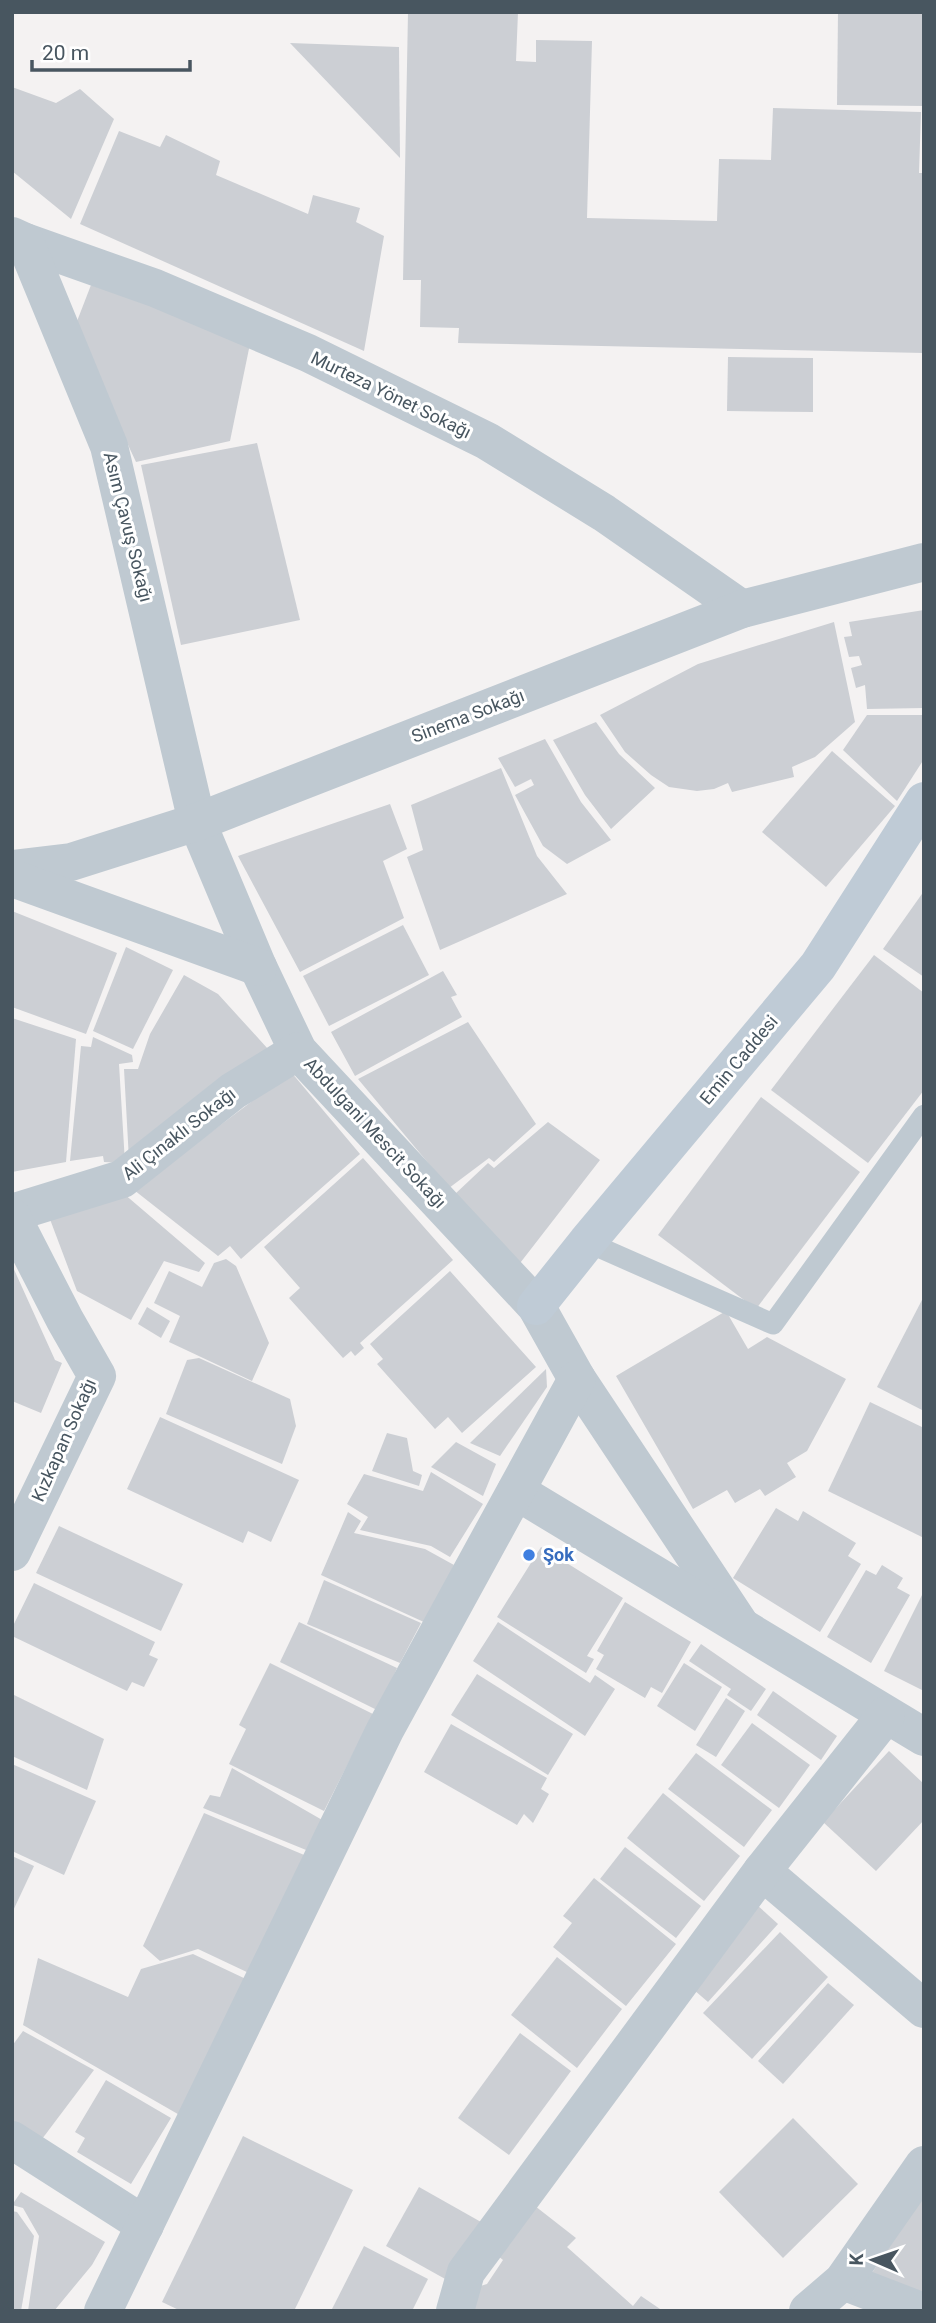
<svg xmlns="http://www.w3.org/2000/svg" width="936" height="2323" viewBox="0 0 936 2323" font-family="Roboto,sans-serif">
<rect width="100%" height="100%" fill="#f4f2f2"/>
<g fill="#cccfd4">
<polygon points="408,12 518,12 516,61 536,62 536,40 592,41 587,218 717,221 719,159 771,160 773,108 921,112 919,173 924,173 924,353 458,343 459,328 420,327 421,280 403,280"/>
<polygon points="838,12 924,12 924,106 837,105"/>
<polygon points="290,43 399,47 400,158"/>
<polygon points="12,87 56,103 80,89 114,119 71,219 12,171"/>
<polygon points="119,131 160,147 166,135 220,161 216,175 308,214 313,195 360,208 356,222 384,236 364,351 80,224"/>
<polygon points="91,285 251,339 230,441 136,462 74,329"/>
<polygon points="728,357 813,358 813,412 727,411"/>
<polygon points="257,443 300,620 181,645 141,465"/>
<polygon points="924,610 924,708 867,709 865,685 856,688 851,668 862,665 859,656 849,657 844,637 852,636 849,622"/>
<polygon points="834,622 855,722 815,757 792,767 794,777 732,792 728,783 714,789 697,791 669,787 651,775 625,752 600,715 698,664"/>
<polygon points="867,715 924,715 924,759 897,801 843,750"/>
<polygon points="596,722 619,754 655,788 611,829 585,795 553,740"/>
<polygon points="545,739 581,802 611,840 567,864 543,846 515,795 534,785 531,779 515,787 498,758"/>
<polygon points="832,751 895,806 826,887 762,832"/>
<polygon points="501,768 537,856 567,894 440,950 407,857 423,850 411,805"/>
<polygon points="390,804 407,849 383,861 404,918 300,972 238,856"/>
<polygon points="924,891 924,977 883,949"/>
<polygon points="12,911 117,953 86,1034 12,1007"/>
<polygon points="403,925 429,975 329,1026 303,976"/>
<polygon points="126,947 173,970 133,1049 93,1031"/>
<polygon points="874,955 924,993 924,1090 868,1163 771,1090"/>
<polygon points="443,971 457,995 451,997 462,1017 355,1076 331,1032"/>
<polygon points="184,975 218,994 268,1049 129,1160 124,1069 138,1069 150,1034"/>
<polygon points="12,1018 76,1039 66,1162 12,1172"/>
<polygon points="468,1022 536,1124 494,1162 489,1158 449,1188 358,1079"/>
<polygon points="93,1037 132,1055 133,1062 119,1064 125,1163 104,1162 103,1156 70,1161 81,1046 91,1047"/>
<polygon points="291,1072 360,1154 241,1259 230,1246 218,1256 134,1190"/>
<polygon points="761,1097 860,1172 756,1309 658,1235"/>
<polygon points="548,1122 600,1160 517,1267 454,1195 488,1163 494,1168"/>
<polygon points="363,1158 453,1260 360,1343 364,1348 355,1356 351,1351 343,1358 289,1298 300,1288 264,1247"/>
<polygon points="123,1193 205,1263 199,1272 164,1261 131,1320 77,1291 48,1214"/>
<polygon points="226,1259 236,1266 269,1343 252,1381 169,1342 180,1316 154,1303 169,1271 202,1287 214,1263"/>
<polygon points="12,1265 55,1360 62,1363 41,1413 12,1401"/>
<polygon points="450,1271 536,1367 462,1433 448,1417 435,1429 377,1364 383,1359 370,1344"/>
<polygon points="924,1296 924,1411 877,1387"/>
<polygon points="147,1307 170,1321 161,1338 138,1324"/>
<polygon points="726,1311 748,1349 767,1337 846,1379 807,1451 787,1463 796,1477 765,1496 760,1489 735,1503 727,1490 693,1509 616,1376"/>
<polygon points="199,1358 290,1399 296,1426 282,1464 166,1414 187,1360"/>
<polygon points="546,1369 547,1387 500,1456 470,1443"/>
<polygon points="870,1402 924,1428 924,1538 828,1491"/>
<polygon points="160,1417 299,1480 271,1542 248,1531 243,1543 127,1489"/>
<polygon points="387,1433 407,1438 413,1471 422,1475 419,1486 372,1471"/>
<polygon points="456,1442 496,1464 483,1496 431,1467"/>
<polygon points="431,1472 483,1504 450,1557 431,1546 360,1530 368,1517 347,1504 364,1474 423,1491"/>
<polygon points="776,1508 798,1521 803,1511 856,1543 848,1556 861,1564 820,1632 733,1578"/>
<polygon points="348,1512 361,1521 354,1533 425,1549 454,1565 426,1623 321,1575"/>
<polygon points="59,1526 183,1584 161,1631 36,1573"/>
<polygon points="541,1547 623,1598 587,1656 594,1659 586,1673 497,1617"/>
<polygon points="882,1565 903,1578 897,1588 910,1595 871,1663 827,1637 866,1570 876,1575"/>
<polygon points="324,1580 421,1623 400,1663 307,1624"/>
<polygon points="34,1583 155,1642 149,1655 158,1659 144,1687 132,1682 127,1691 12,1636 12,1628"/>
<polygon points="924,1591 924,1691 884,1671"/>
<polygon points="625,1602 691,1642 662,1693 651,1687 645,1698 596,1669 604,1655 597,1651"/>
<polygon points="299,1622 397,1668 379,1711 280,1662"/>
<polygon points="498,1622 590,1683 595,1675 615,1689 585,1736 473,1661"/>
<polygon points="701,1644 766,1689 751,1711 727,1695 731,1689 689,1661"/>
<polygon points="270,1663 373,1714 324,1811 229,1764 246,1729 239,1725"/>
<polygon points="684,1663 722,1687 695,1731 657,1706"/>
<polygon points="477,1674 573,1734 548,1775 451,1715"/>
<polygon points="773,1691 837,1736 821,1760 757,1715"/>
<polygon points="12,1694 104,1739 87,1790 12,1756"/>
<polygon points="726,1698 745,1711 716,1757 696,1745"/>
<polygon points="752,1723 810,1765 779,1808 721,1765"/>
<polygon points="451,1724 547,1778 541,1789 549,1794 533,1823 524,1814 517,1825 424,1772"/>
<polygon points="889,1751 924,1784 924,1820 876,1871 823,1822"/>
<polygon points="696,1753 772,1810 744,1847 668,1789"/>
<polygon points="12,1764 96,1801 64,1875 12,1851"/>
<polygon points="232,1768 324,1821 311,1852 203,1808 210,1795 220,1797"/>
<polygon points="663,1793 740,1856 704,1901 627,1838"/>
<polygon points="204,1813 309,1857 251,1974 198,1949 160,1961 143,1946"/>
<polygon points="625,1847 701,1906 676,1938 600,1879"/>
<polygon points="12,1856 34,1866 12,1913"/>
<polygon points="594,1878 676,1944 626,2006 553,1947 572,1923 563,1916"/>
<polygon points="757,1905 778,1924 708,2002 687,1984"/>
<polygon points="780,1932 828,1977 752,2059 703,2013"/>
<polygon points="193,1954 248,1980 183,2117 23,2025 38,1958 128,1997 141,1969"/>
<polygon points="557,1957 622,2009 577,2068 511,2015"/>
<polygon points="828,1983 854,2005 783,2084 758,2061"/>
<polygon points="23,2031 94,2070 39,2143 12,2121 12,2046"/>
<polygon points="520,2033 571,2071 509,2155 458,2118"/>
<polygon points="106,2080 171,2118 131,2184 77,2152 85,2138 75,2132"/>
<polygon points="793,2118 858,2184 783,2258 719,2192"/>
<polygon points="243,2136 353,2190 294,2311 181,2311 162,2302"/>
<polygon points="419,2187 481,2222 447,2280 386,2246"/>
<polygon points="21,2192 105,2242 92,2265 54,2311 28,2311 39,2236 23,2208 12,2205"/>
<polygon points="924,2194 924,2299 868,2279"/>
<polygon points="535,2206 576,2238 567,2247 633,2306 641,2296 663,2311 470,2311 477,2287 487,2284 503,2260 498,2256"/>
<polygon points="12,2211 17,2212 34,2236 21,2311 12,2311"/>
<polygon points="364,2246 428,2279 412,2311 331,2311"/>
</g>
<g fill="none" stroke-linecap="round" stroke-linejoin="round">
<polyline stroke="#bfc9d1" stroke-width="21" points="587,1242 773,1324 924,1115"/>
<g stroke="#bfc9d1" stroke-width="38">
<polyline points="12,236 25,242 155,288 308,353 487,441 604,513 742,609"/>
<polyline points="25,242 109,446 197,822 258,967 298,1051 536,1306 577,1379 741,1626"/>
<polyline points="12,869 71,862 197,822 742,609 924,562"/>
<polyline points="12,878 258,967"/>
<polyline points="12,1213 122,1179 233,1091 298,1051"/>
<polyline points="12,1217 65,1320 97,1376 12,1552"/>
<polyline points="516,1491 924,1737"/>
<polyline points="762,1871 924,2009"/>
<polyline points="12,2140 145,2225"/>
<polyline points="843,2281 921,2311"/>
<polyline points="103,2311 385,1730 577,1379"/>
<polyline points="455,2311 466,2272 762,1871 886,1715"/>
<polyline points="808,2311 843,2281 924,2165"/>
</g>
<polyline stroke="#bfcbd6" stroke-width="38" points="536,1306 587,1242 818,966 924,801"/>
</g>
<circle fill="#3f7fe0" stroke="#fff" stroke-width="2.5" cx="529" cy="1555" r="7"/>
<g text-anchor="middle" stroke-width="6" stroke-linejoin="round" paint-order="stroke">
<g font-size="18" fill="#485660" stroke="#fff">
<text transform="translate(391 395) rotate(26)" y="6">Murteza Yönet Sokağı</text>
<text transform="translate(128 527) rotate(76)" y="6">Asım Çavuş Sokağı</text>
<text transform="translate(468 716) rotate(-21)" y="6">Sinema Sokağı</text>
<text transform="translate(739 1060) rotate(-50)" y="6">Emin Caddesi</text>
<text transform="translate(375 1133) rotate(47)" y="6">Abdulgani Mescit Sokağı</text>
<text transform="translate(179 1134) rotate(-38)" y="6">Ali Çınaklı Sokağı</text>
<text transform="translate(64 1440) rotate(-66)" y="6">Kızkapan Sokağı</text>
</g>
<g font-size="18" font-weight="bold" fill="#366cbe" stroke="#fff" text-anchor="start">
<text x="543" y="1561">Şok</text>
</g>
</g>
<rect width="936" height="2323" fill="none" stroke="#485660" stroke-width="28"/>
<g transform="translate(873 2260) rotate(272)" stroke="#ffffff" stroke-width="5" paint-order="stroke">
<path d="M0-5L12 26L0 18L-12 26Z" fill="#485660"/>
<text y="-10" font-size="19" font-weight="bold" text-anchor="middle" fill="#485660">K</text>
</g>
<path d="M32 60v10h158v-10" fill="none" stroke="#485660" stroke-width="3.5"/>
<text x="42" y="60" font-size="21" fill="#485660" stroke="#ffffff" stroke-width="5" paint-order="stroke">20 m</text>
</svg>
